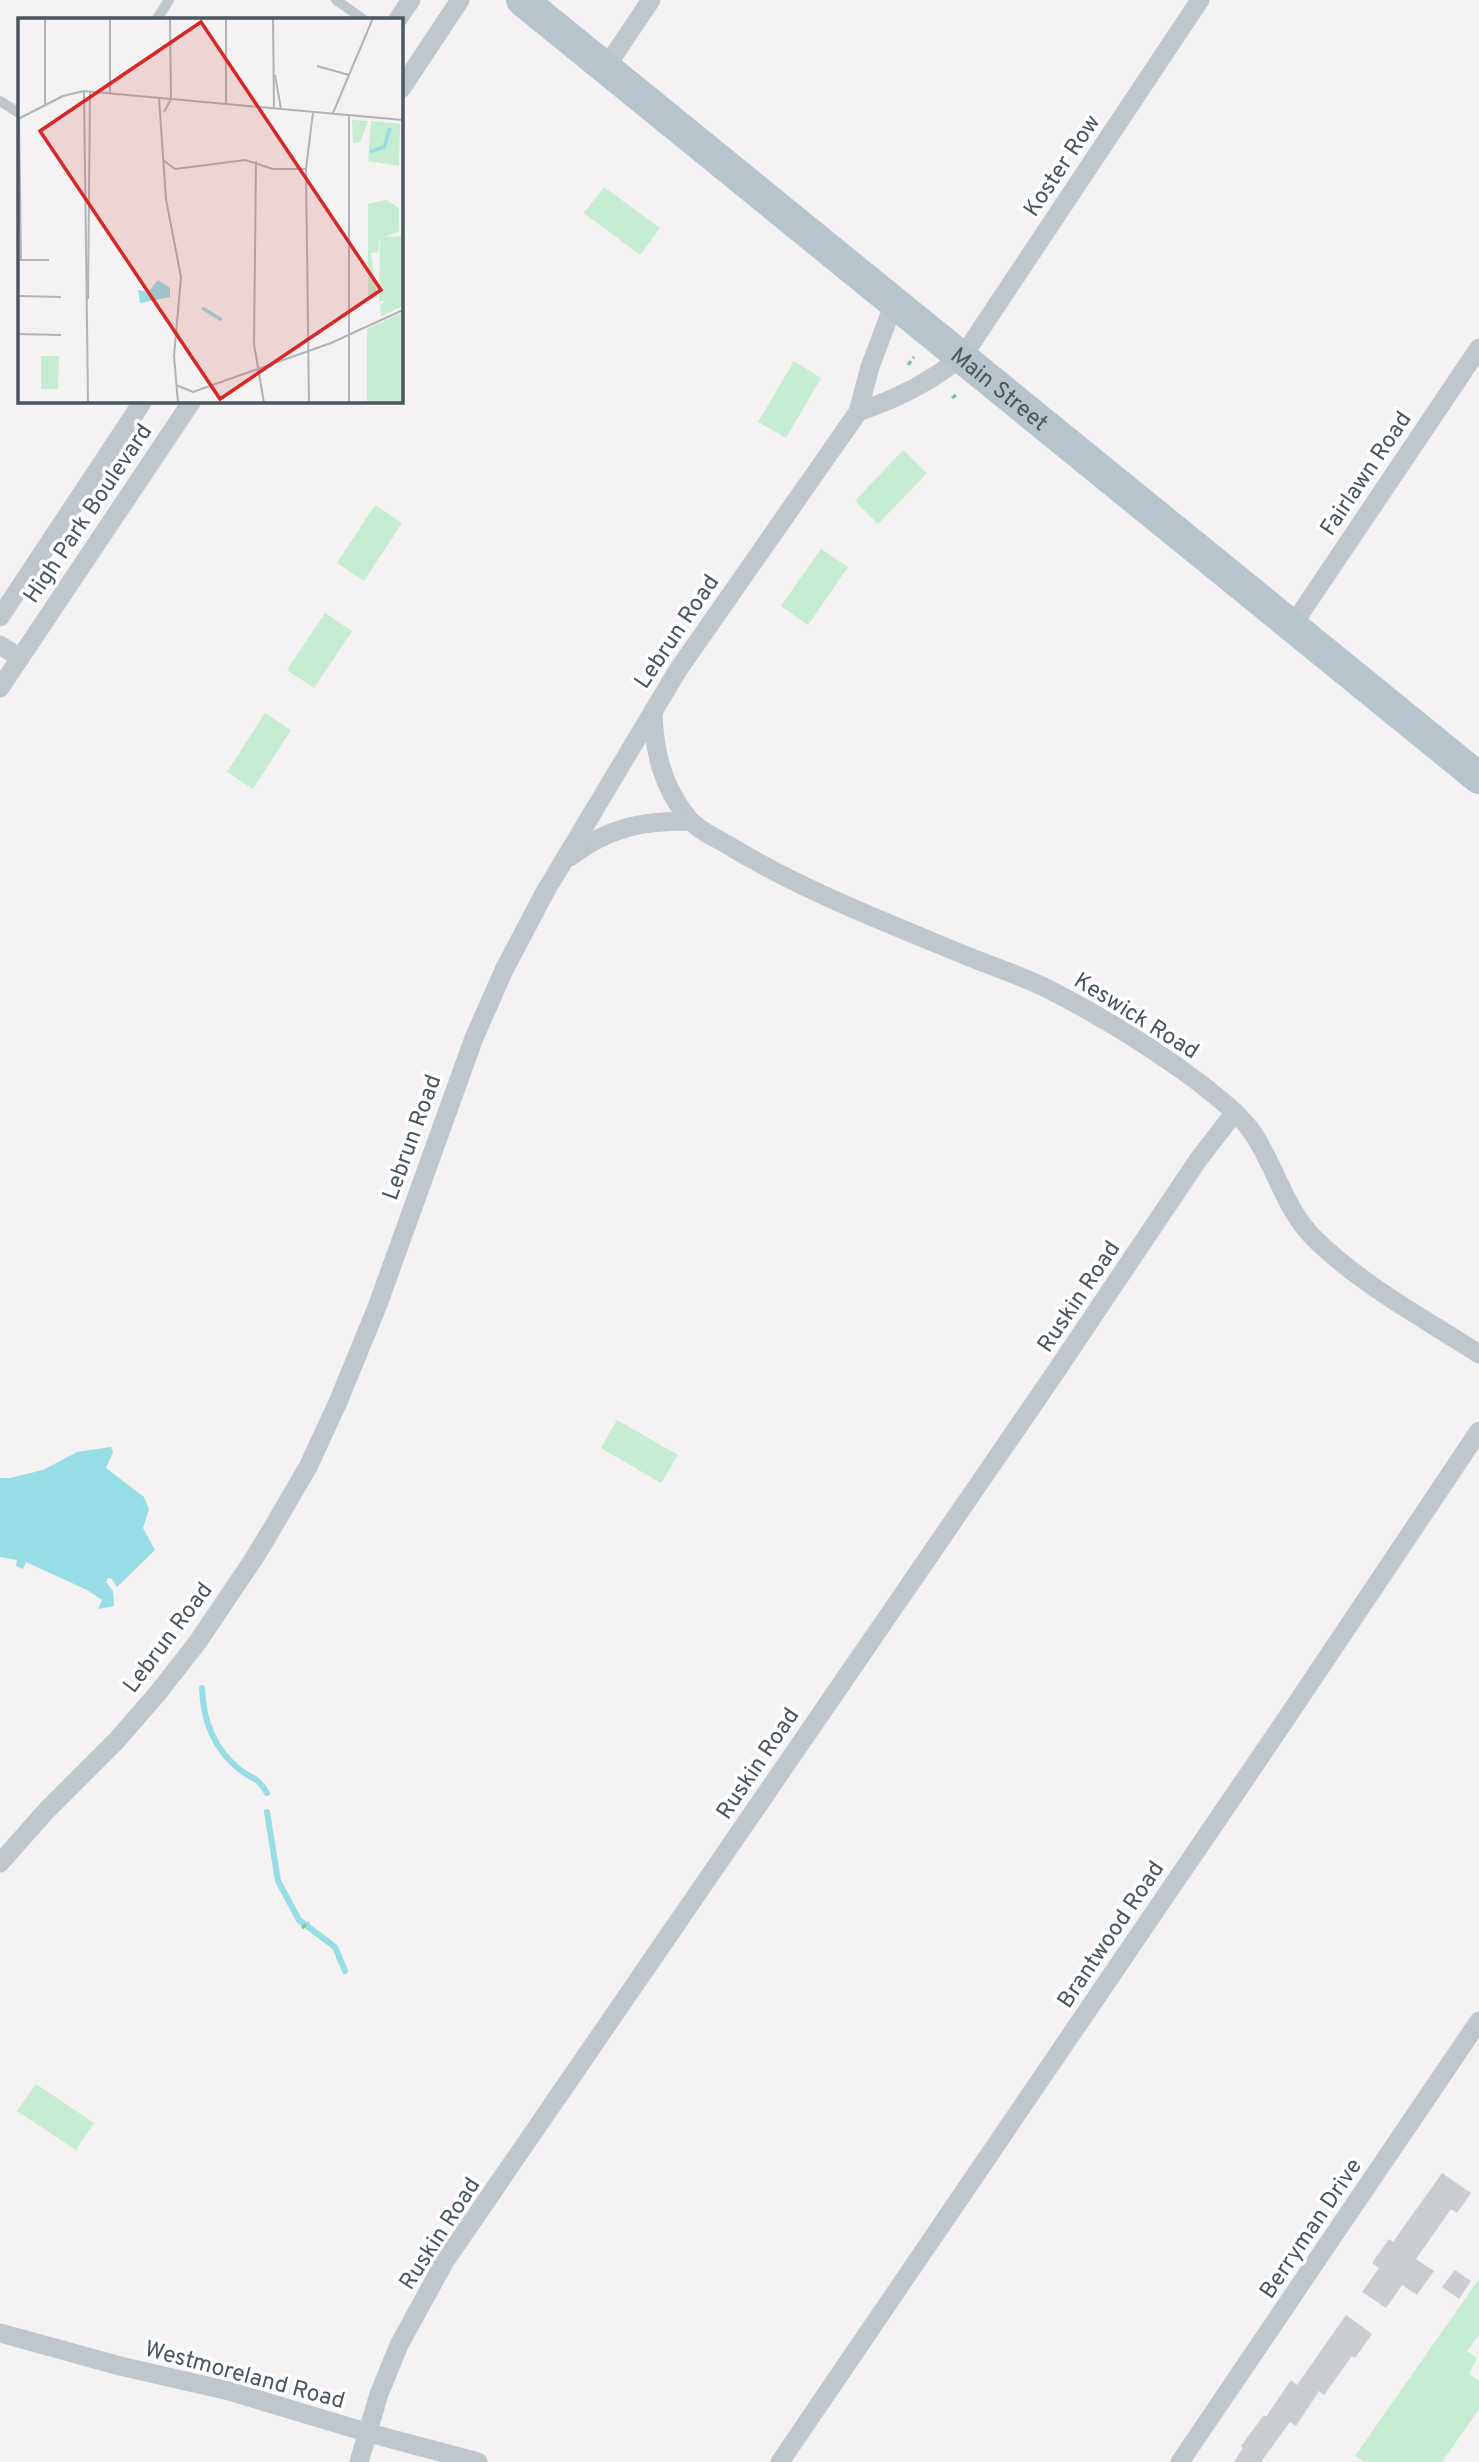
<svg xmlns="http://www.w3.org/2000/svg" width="1479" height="2462" viewBox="0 0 1479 2462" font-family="Overpass,sans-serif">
<rect width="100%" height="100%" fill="#f4f2f2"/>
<g fill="#c6ecd1">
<polygon points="604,187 660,228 640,255 584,213"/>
<polygon points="794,361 821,378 786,438 758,422"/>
<polygon points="903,450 927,473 878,524 855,501"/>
<polygon points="375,505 402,523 364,581 337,563"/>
<polygon points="821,549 848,567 808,625 781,606"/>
<polygon points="325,613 352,631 314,688 287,670"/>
<polygon points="265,713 291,730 253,789 227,772"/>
<polygon points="617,1420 678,1455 661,1483 601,1448"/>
<polygon points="36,2084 94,2123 76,2150 17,2111"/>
<polygon points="1479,2279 1479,2335 1467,2351 1477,2358 1469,2374 1479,2381 1479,2409 1442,2462 1365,2462 1355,2456"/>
</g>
<polygon fill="#97dde5" points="111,1447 113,1452 106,1468 144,1497 149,1509 143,1528 155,1550 117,1587 112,1579 108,1578 106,1582 113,1591 114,1606 98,1609 102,1600 87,1590 26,1562 23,1569 16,1566 17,1560 0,1557 0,1478 10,1478 43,1470 77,1452"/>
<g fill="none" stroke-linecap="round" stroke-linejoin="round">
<g stroke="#97dde5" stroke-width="6">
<path d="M202,1688C203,1720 213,1748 239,1769C254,1781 255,1774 267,1793"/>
<polyline points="267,1812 278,1881 299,1920 335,1947 345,1971"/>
</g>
</g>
<g fill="#c9cdd1">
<polygon points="1442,2173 1471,2193 1457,2213 1451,2209 1416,2259 1434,2271 1417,2295 1402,2285 1386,2308 1362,2292 1379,2268 1372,2263 1389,2239 1393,2242"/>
<polygon points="1455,2270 1471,2281 1459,2299 1442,2287"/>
<polygon points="1346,2315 1372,2334 1355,2358 1352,2356 1324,2395 1319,2391 1296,2426 1290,2422 1261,2462 1234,2462 1243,2448 1241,2446 1264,2415 1266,2417 1291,2380 1297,2385"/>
</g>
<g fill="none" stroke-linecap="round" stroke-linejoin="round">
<g stroke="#80c79d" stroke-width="3.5" stroke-dasharray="5 3.5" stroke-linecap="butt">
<polyline points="908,365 914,357"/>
<polyline points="952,398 957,394"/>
<polyline points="302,1928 309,1922"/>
</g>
<g stroke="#bfc7cd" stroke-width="10">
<polyline points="336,0 363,19"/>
<polyline points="157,19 169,0"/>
<polyline points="0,101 19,113"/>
</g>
<g stroke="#bfc7cd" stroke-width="19">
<polyline points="398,19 411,0"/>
<polyline points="606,67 651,0"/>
<polyline points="401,89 460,0"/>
<path d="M858,412C899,398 928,383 963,356L1200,0"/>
<polyline points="0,617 143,401"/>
<polyline points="1292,626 1479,348"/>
<polyline points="0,645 20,658"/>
<polyline points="0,688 192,401"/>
<path d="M653,711C654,751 662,786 688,818C698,831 719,839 733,848C804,891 890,924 967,956C994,967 1022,976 1048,989C1101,1016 1150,1046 1197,1081C1216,1096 1235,1110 1250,1129C1275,1163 1283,1207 1313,1237C1358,1283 1425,1319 1479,1354"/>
<path d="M570,857C609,827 642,821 690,821"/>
<polyline points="0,1863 46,1811 117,1740 157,1694 197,1643 253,1560 273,1527 308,1467 338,1402 377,1307 474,1038 504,970 545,892 678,670 858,412 870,367 894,303"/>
<polyline points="0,2333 120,2366 229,2391 369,2433 478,2462"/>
<polyline points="359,2462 379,2394 399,2345 445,2261 1057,1370 1198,1160 1235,1112"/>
<polyline points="780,2462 1286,1719 1479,1431"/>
<polyline points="1180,2462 1479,2021"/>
</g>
<path stroke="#b5c4cd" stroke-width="32" id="s1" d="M522,0L1479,778"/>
</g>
<g text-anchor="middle" stroke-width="7" stroke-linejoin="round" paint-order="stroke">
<g font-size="23" fill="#4b575e" stroke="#fff">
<text transform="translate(1061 165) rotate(-56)" y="8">Koster Row</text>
<text dy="8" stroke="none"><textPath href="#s1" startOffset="616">Main Street</textPath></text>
<text transform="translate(1365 473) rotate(-56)" y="8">Fairlawn Road</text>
<text transform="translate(87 513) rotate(-56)" y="8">High Park Boulevard</text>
<text transform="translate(676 631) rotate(-56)" y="8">Lebrun Road</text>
<text transform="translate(1137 1015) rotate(32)" y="8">Keswick Road</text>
<text transform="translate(411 1137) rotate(-70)" y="8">Lebrun Road</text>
<text transform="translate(1078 1296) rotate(-56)" y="8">Ruskin Road</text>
<text transform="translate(167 1637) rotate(-53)" y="8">Lebrun Road</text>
<text transform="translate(757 1763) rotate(-56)" y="8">Ruskin Road</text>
<text transform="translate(1110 1934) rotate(-56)" y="8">Brantwood Road</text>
<text transform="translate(1310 2228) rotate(-56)" y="8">Berryman Drive</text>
<text transform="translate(439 2233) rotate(-57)" y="8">Ruskin Road</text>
<text transform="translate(245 2374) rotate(15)" y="8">Westmoreland Road</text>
</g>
</g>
<g transform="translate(18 18)">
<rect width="385" height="385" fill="#f4f2f2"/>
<path d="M334,102L350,103L342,124L335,125ZM353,103L382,106L381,148L350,143ZM368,182L381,190V213L367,219L385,218V288L363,298L362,287L368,283H361L362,220L360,234L353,235L359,280L350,281V186ZM385,294V385H349V311ZM23,338H41L40,371H23Z" fill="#c6ecd1"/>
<path d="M140,262L152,270V279L122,285L120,272L130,274Z" fill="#97dde5"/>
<path fill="none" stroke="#97dde5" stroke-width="3.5" d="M352,134L366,129L372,110M184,290L204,302"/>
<path fill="none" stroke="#b0b4b7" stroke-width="2" d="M27,0V86M92,0V75M208,0V86M255,0L256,90M299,48L331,57M257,57L263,91M66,73L70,385M141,80L148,181L163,259L156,338L160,385M146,94L153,81L152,0M315,95L355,0M0,101L45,78L66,73L385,102M1,101L3,242M145,142L157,151L227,142L255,151H288M238,143L236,326L246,385M0,242H31M0,278L43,279M70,281L72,74M0,316L43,317M158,367L175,374L313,325L385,292M291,385L288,151L295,94M331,385V97"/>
<path fill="#d62828" fill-opacity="0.15" stroke="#d62828" stroke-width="3.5" d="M183,4L363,272L202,381L22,113Z"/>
<rect width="385" height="385" fill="none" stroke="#4b575e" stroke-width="3.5"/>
</g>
</svg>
